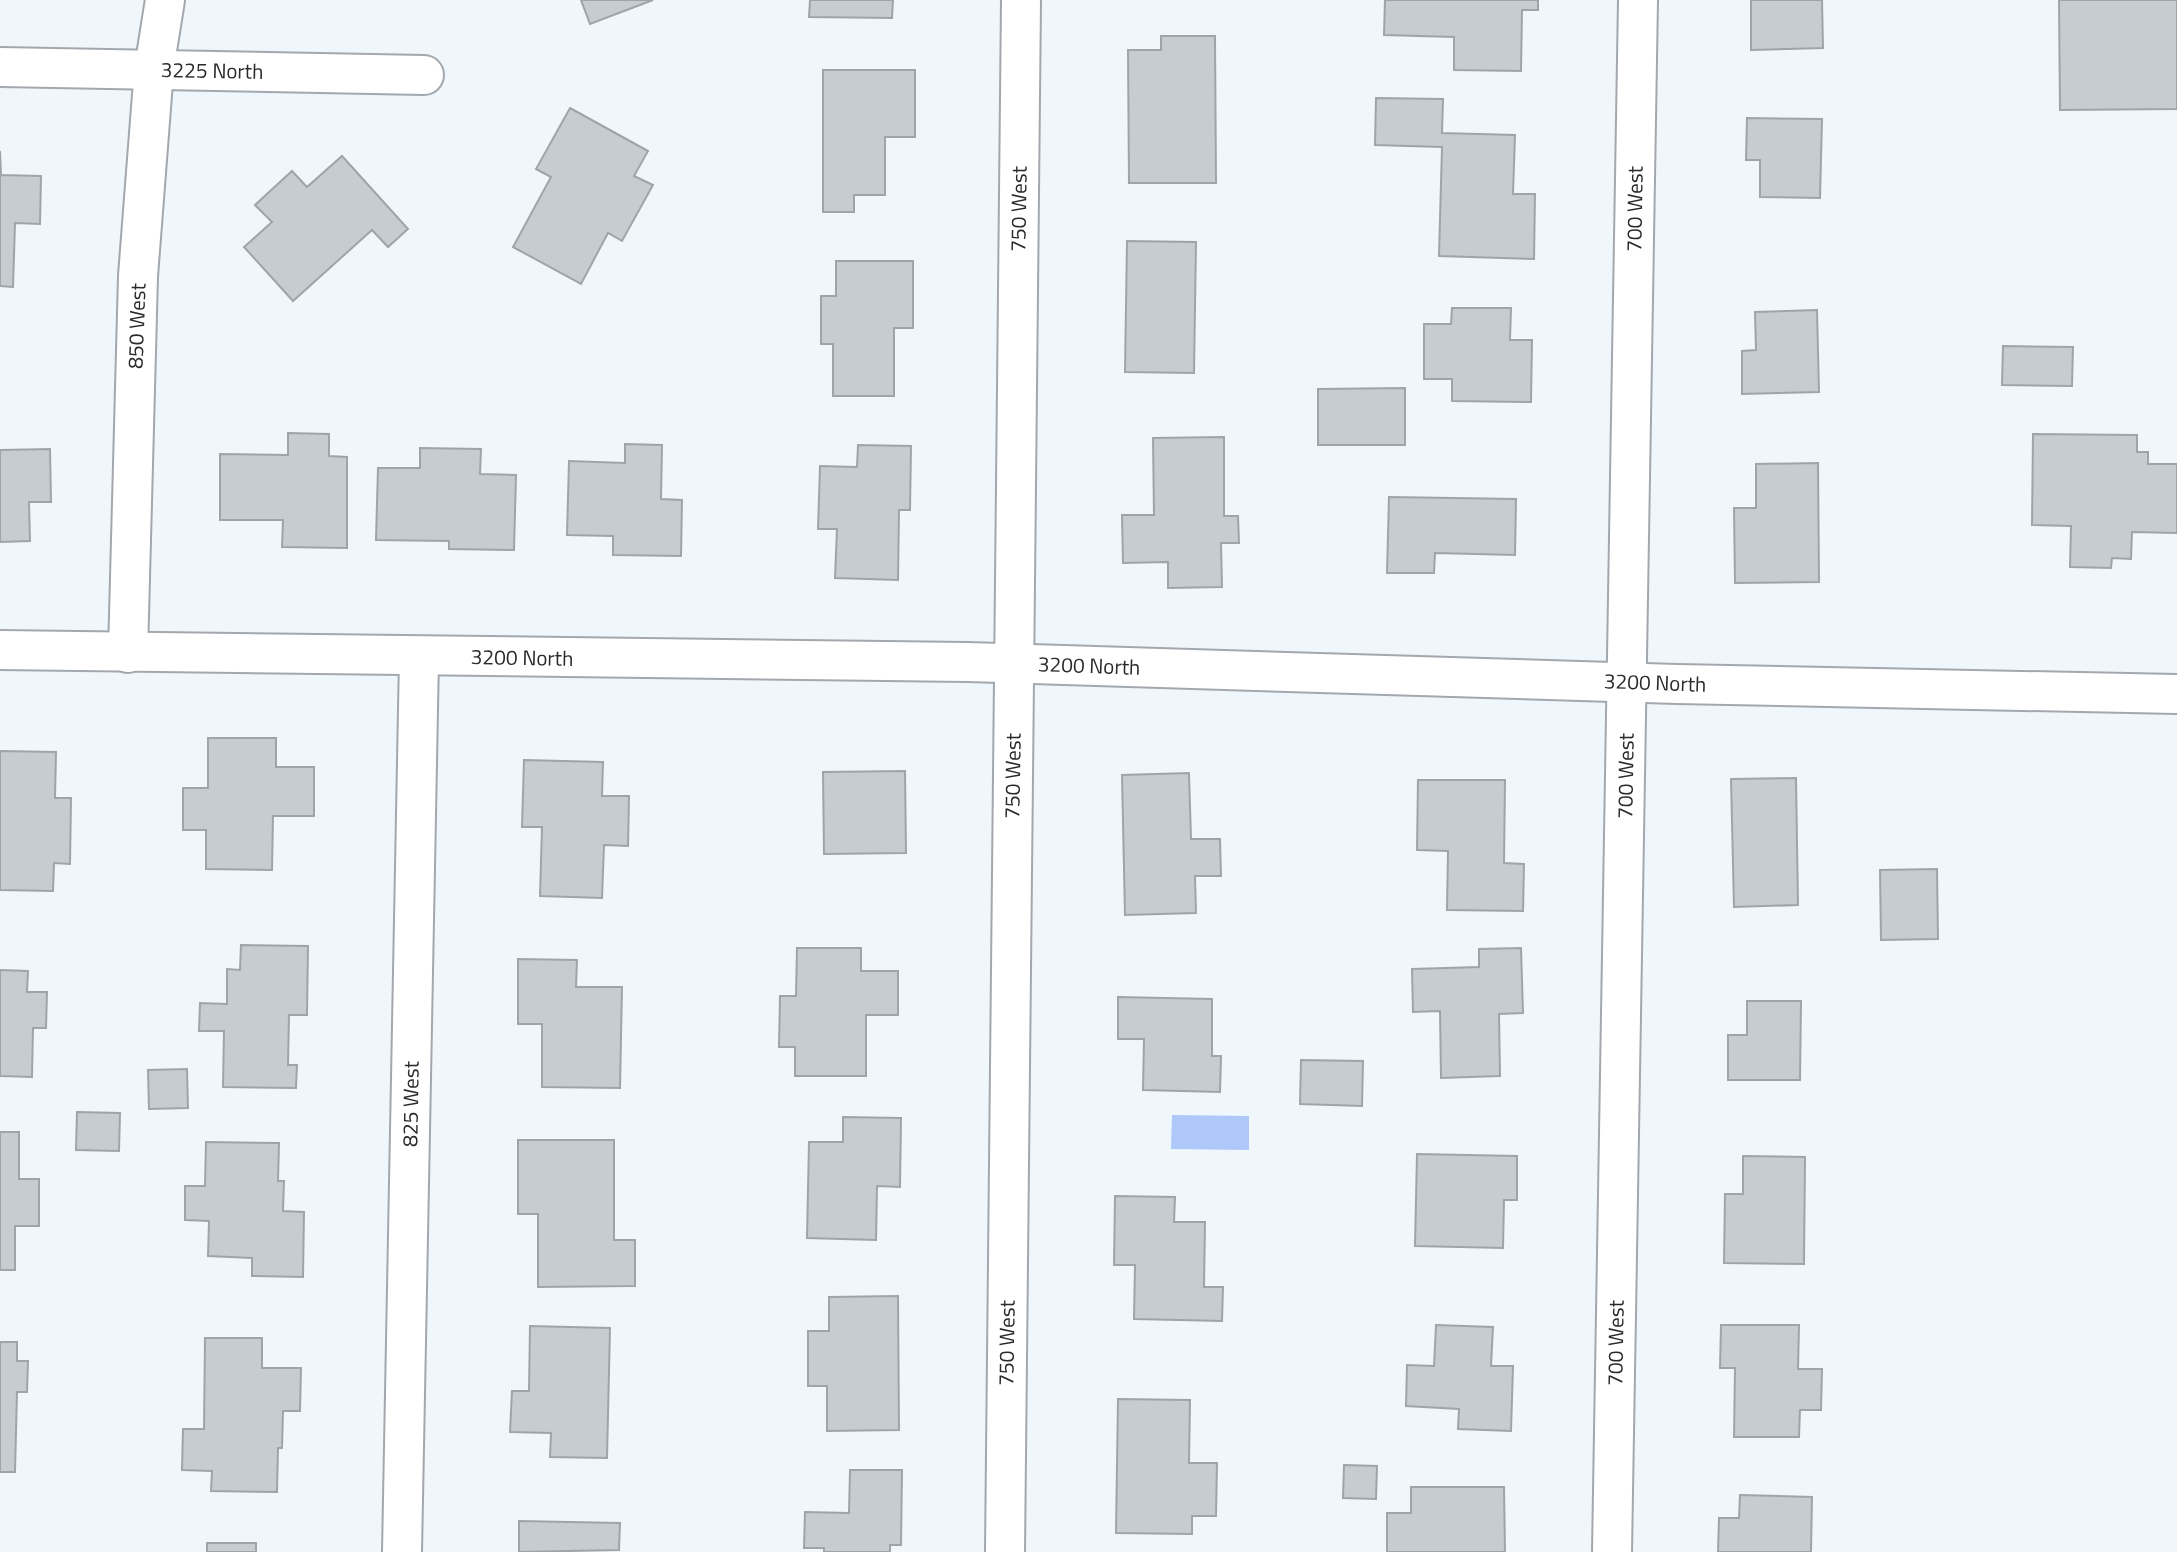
<svg xmlns="http://www.w3.org/2000/svg" width="2177" height="1552" viewBox="0 0 2177 1552" font-family="'Titillium Web',sans-serif">
<rect width="100%" height="100%" fill="#f0f7fc"/>
<polygon fill="#aec8fa" points="1172,1115 1249,1116 1249,1150 1171,1149"/>
<g fill="#c6ccd2" stroke="#9ea4a9" stroke-width="2">
<polygon points="581,0 653,0 590,24"/>
<polygon points="810,0 893,0 892,18 809,17"/>
<polygon points="1385,0 1538,0 1538,10 1522,10 1521,71 1454,70 1454,37 1384,35"/>
<polygon points="1751,0 1822,0 1823,48 1751,50"/>
<polygon points="2059,0 2177,0 2177,109 2060,110"/>
<polygon points="1161,36 1215,36 1216,183 1129,183 1128,50 1161,50"/>
<polygon points="823,70 915,70 915,137 885,137 885,195 854,195 854,212 823,212"/>
<polygon points="1376,98 1443,99 1442,133 1515,135 1513,194 1535,194 1534,259 1439,256 1442,147 1375,145"/>
<polygon points="570,108 648,151 634,176 653,185 622,241 608,233 581,284 513,247 551,177 536,169"/>
<polygon points="1747,118 1822,119 1820,198 1760,197 1760,160 1746,160"/>
<polygon points="0,151 1,175 41,176 40,224 15,223 13,287 0,286"/>
<polygon points="342,156 408,229 388,247 372,230 293,301 244,247 272,222 255,205 292,171 307,187"/>
<polygon points="1127,241 1196,242 1194,373 1125,372"/>
<polygon points="836,261 913,261 913,328 894,328 894,396 833,396 833,344 821,344 821,296 836,296"/>
<polygon points="1452,308 1511,308 1510,340 1532,340 1531,402 1452,401 1452,379 1424,379 1424,324 1451,324"/>
<polygon points="1817,310 1819,392 1742,394 1742,351 1756,350 1755,312"/>
<polygon points="2003,346 2073,347 2072,386 2002,385"/>
<polygon points="1405,388 1405,445 1318,445 1318,389"/>
<polygon points="288,433 329,434 329,456 347,457 347,548 282,547 283,520 220,520 220,454 288,455"/>
<polygon points="2033,434 2137,435 2137,452 2148,452 2148,464 2177,464 2177,533 2132,532 2131,559 2112,558 2111,568 2070,567 2071,526 2032,525"/>
<polygon points="1224,437 1224,516 1238,516 1239,543 1221,543 1222,587 1168,588 1168,562 1123,563 1122,515 1154,515 1153,438"/>
<polygon points="625,444 662,445 661,499 682,500 681,556 613,555 613,536 567,535 569,461 625,463"/>
<polygon points="858,445 911,446 910,510 899,510 898,580 835,578 837,529 818,529 820,466 857,467"/>
<polygon points="420,448 481,449 480,474 516,475 514,550 449,549 449,541 376,540 378,468 420,468"/>
<polygon points="50,449 51,502 29,502 30,541 0,542 0,450"/>
<polygon points="1818,463 1819,582 1735,583 1734,508 1756,508 1756,464"/>
<polygon points="1389,497 1516,499 1515,555 1435,553 1434,573 1387,573"/>
<polygon points="208,738 276,738 276,767 314,767 314,816 273,816 272,870 206,869 206,830 183,830 183,788 208,788"/>
<polygon points="0,751 56,752 55,798 71,798 70,864 54,863 53,891 0,890"/>
<polygon points="524,760 603,762 602,796 629,796 628,846 604,845 602,898 540,896 542,827 522,827"/>
<polygon points="905,771 906,853 824,854 823,772"/>
<polygon points="1189,773 1191,839 1220,839 1221,876 1195,876 1196,913 1125,915 1122,775"/>
<polygon points="1796,778 1798,905 1734,907 1731,779"/>
<polygon points="1418,780 1505,780 1504,863 1524,864 1523,911 1447,910 1448,851 1417,850"/>
<polygon points="1937,869 1938,939 1881,940 1880,870"/>
<polygon points="241,945 308,946 307,1015 289,1015 288,1065 297,1065 296,1088 223,1087 224,1031 199,1031 200,1003 227,1004 227,969 240,970"/>
<polygon points="797,948 861,948 861,971 898,971 898,1015 866,1015 866,1076 795,1076 795,1047 779,1047 780,996 796,996"/>
<polygon points="1521,948 1523,1013 1499,1014 1500,1076 1441,1078 1440,1011 1413,1012 1412,969 1479,967 1479,949"/>
<polygon points="518,959 577,960 576,987 622,987 620,1088 542,1087 542,1024 518,1024"/>
<polygon points="0,970 28,971 27,992 47,992 46,1028 33,1028 32,1077 0,1076"/>
<polygon points="1118,997 1212,999 1212,1056 1221,1056 1220,1092 1143,1090 1144,1039 1118,1039"/>
<polygon points="1747,1001 1801,1001 1800,1080 1728,1080 1728,1035 1747,1035"/>
<polygon points="1301,1060 1363,1061 1362,1106 1300,1104"/>
<polygon points="187,1069 188,1108 149,1109 148,1070"/>
<polygon points="77,1112 120,1113 119,1151 76,1150"/>
<polygon points="843,1117 901,1118 900,1187 877,1186 876,1240 807,1238 809,1142 843,1142"/>
<polygon points="0,1132 19,1132 19,1179 39,1179 39,1226 15,1226 15,1270 0,1270"/>
<polygon points="518,1140 614,1140 614,1240 635,1240 635,1286 538,1287 538,1214 518,1214"/>
<polygon points="206,1142 279,1143 278,1181 284,1181 283,1211 304,1212 303,1277 252,1276 252,1258 208,1256 209,1221 185,1220 185,1186 205,1186"/>
<polygon points="1417,1154 1517,1156 1517,1200 1504,1200 1503,1248 1415,1246"/>
<polygon points="1743,1156 1805,1157 1804,1264 1724,1263 1725,1194 1743,1194"/>
<polygon points="1115,1196 1175,1197 1174,1222 1205,1222 1204,1287 1223,1287 1222,1321 1134,1319 1135,1265 1114,1265"/>
<polygon points="898,1296 899,1430 827,1431 827,1386 808,1386 808,1331 829,1331 829,1297"/>
<polygon points="1436,1325 1493,1327 1491,1366 1513,1366 1511,1431 1458,1429 1459,1409 1406,1406 1407,1365 1434,1366"/>
<polygon points="1721,1325 1799,1325 1798,1369 1822,1369 1821,1410 1800,1410 1799,1437 1734,1437 1735,1368 1720,1368"/>
<polygon points="530,1326 610,1328 607,1458 550,1457 551,1433 510,1432 512,1391 529,1391"/>
<polygon points="205,1338 262,1338 262,1368 301,1368 300,1411 283,1411 282,1448 278,1448 277,1492 211,1491 212,1471 182,1470 183,1429 204,1429"/>
<polygon points="0,1342 17,1342 17,1361 28,1361 27,1392 17,1392 15,1472 0,1472"/>
<polygon points="1118,1399 1190,1400 1189,1463 1217,1463 1216,1516 1192,1516 1192,1534 1116,1533"/>
<polygon points="1344,1465 1377,1466 1376,1499 1343,1498"/>
<polygon points="850,1470 902,1470 901,1545 890,1545 890,1552 824,1552 824,1548 804,1548 805,1512 849,1513"/>
<polygon points="1411,1487 1504,1487 1505,1552 1387,1552 1387,1513 1411,1513"/>
<polygon points="1740,1495 1812,1497 1811,1552 1718,1552 1719,1518 1739,1518"/>
<polygon points="519,1521 620,1523 619,1550 519,1552"/>
<rect x="207" y="1543" width="49" height="9"/>
</g>
<g fill="none" stroke-linecap="round" stroke-linejoin="round">
<defs>
<g id="minor">
<polyline points="0,67 424,75"/>
<polyline points="0,650 967,662 1677,684 2177,694"/>
<polyline points="128,653 138,276 154,69 165,0"/>
<polyline points="402,1552 419,657"/>
<polyline points="1005,1552 1021,0"/>
<polyline points="1612,1552 1638,0"/>
</g>
</defs>
<use href="#minor" stroke="#a2a8ad" stroke-width="42"/>
<use href="#minor" stroke="#fff" stroke-width="38"/>
</g>
<g text-anchor="middle" stroke-width="5" stroke-linejoin="round" paint-order="stroke">
<g font-size="21" fill="#282a2c" stroke="#fff">
<text transform="translate(212 71) rotate(1)" y="7">3225 North</text>
<text transform="translate(1019 209) rotate(-89)" y="7">750 West</text>
<text transform="translate(1635 209) rotate(-89)" y="7">700 West</text>
<text transform="translate(137 326) rotate(-88)" y="7">850 West</text>
<text transform="translate(522 658) rotate(1)" y="7">3200 North</text>
<text transform="translate(1089 666) rotate(2)" y="7">3200 North</text>
<text transform="translate(1655 683) rotate(2)" y="7">3200 North</text>
<text transform="translate(1013 776) rotate(-89)" y="7">750 West</text>
<text transform="translate(1626 776) rotate(-89)" y="7">700 West</text>
<text transform="translate(411 1104) rotate(-89)" y="7">825 West</text>
<text transform="translate(1007 1343) rotate(-89)" y="7">750 West</text>
<text transform="translate(1616 1343) rotate(-89)" y="7">700 West</text>
</g>
</g>
</svg>
